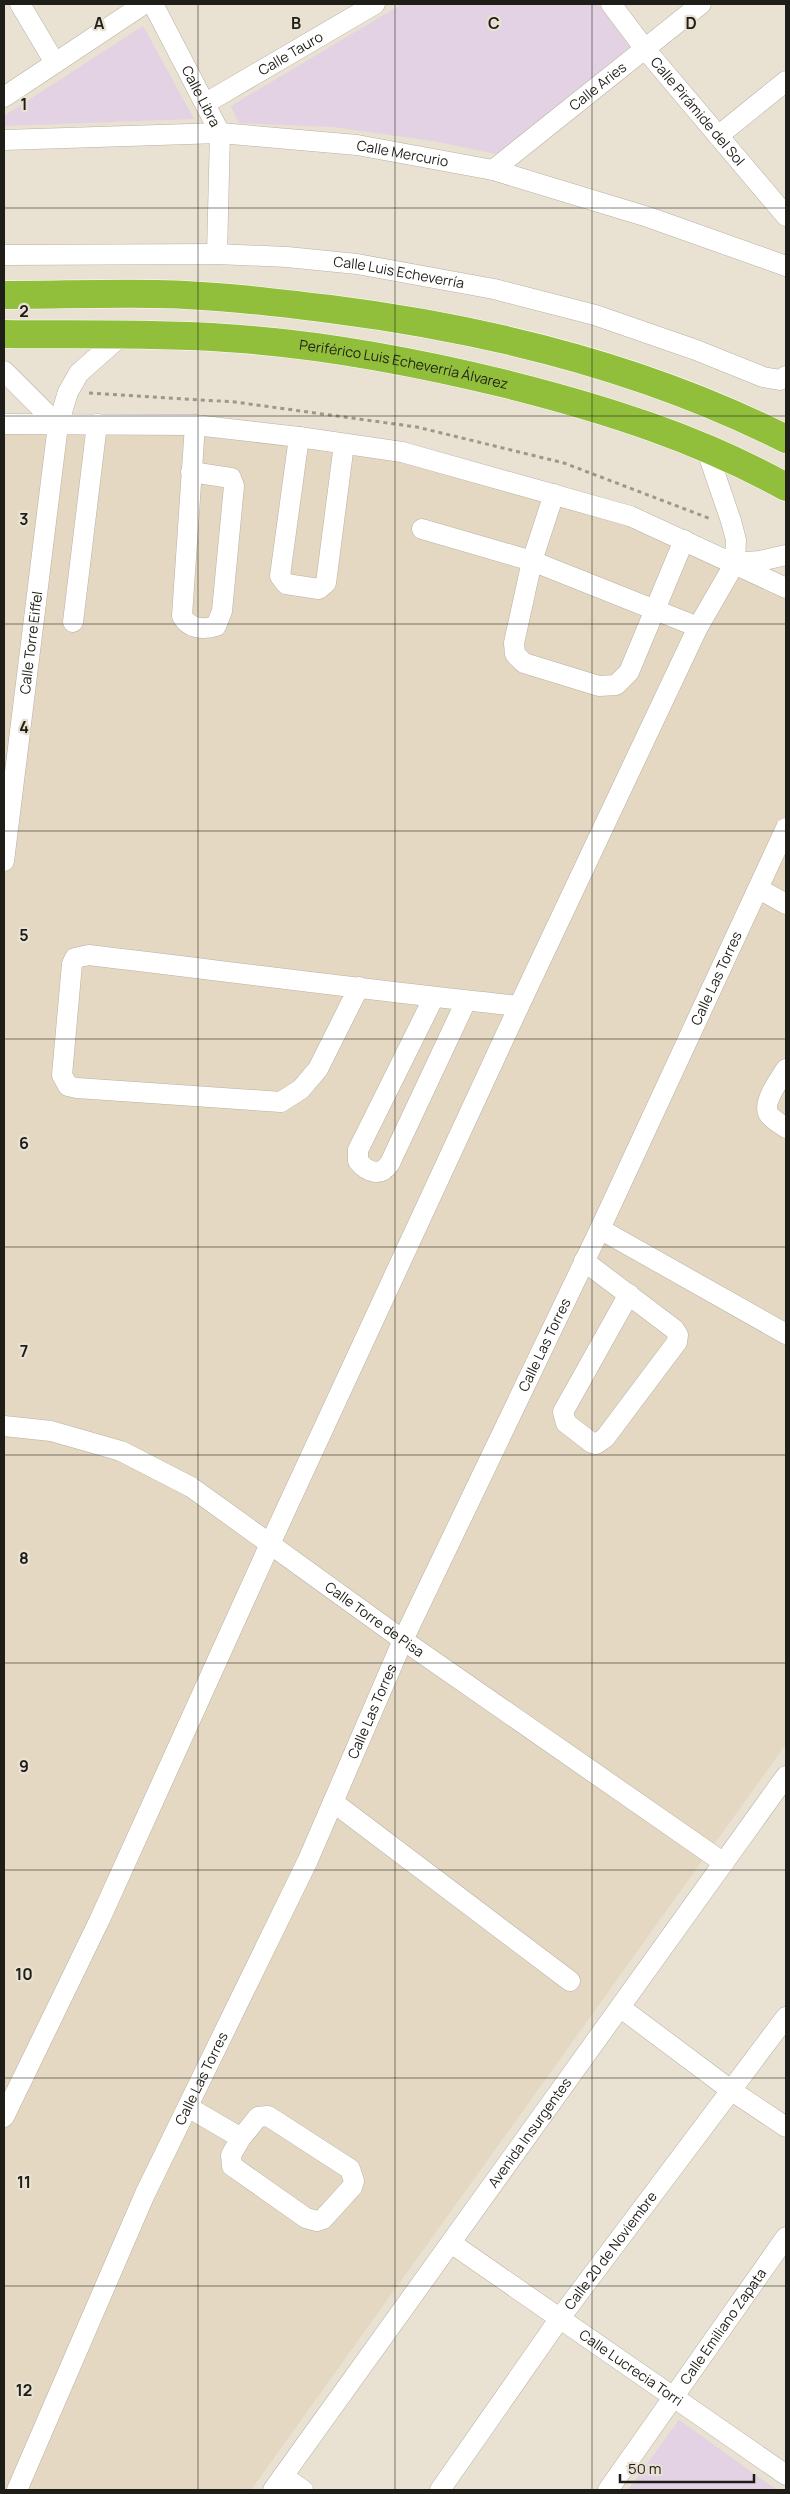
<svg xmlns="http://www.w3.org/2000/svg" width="790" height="2494" viewBox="0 0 790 2494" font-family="Manrope,sans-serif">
<rect width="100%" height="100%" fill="#e9e1d2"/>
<polygon fill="#e4d8c2" points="232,426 494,471 786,584 786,1744 251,2490 4,2490 4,427"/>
<g fill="#e3d2e3">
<polygon points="402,4 598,4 630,47 496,154 433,141 334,127 239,123 231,106"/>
<polygon points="143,26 194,119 4,126 4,116"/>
<polygon points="679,2420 777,2490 628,2490"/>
</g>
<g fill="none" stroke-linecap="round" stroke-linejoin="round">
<defs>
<g id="minor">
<polyline points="20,4 55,63"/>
<path id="s1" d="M153,4L220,133L217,254"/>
<path id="s2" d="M611,4L645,49L786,216"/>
<polyline points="4,97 144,4"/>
<path id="s3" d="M206,103L375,4"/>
<polyline points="718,136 786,81"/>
<path id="s4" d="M4,140L220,133L357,145L493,170L648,217L786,266"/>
<path id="s5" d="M493,170L701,4"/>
<path id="s6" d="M4,255L217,254L287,257L357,264L494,289L595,315L696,350L763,377L780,380L786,376"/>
<polyline points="4,371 58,425"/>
<polyline points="4,424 195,425 299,437 402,452 630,516 786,588"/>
<polyline points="299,437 280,576 286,584 319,589 326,583 344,444"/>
<path d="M191,472L231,478L234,486L222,611L216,626C203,630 189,629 182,616L195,425"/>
<polyline points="554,494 532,561 514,643 515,654 524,663 599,686 616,685 629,672 684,540"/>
<polyline points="422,529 532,561 698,627"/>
<polyline points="735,563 760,561 786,555"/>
<polyline points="73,622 97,424"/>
<path id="s7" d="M4,861L58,425L68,392L79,373L122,335"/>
<polyline points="759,889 786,904"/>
<path d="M359,987L318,1069L301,1089L281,1102L77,1088L68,1086L62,1075L72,964L75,958L89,955C232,972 375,991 519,1006"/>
<path d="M434,997L358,1150V1161C368,1173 381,1177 390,1163L466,1001"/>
<path d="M786,1069C780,1079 763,1101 768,1113C771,1119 781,1124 786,1128"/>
<polyline points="600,1229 786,1334"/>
<polyline points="584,1261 674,1329 678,1335 677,1342 605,1438 596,1444 592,1443 566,1423 563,1412 629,1294"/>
<path id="s8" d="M4,1426L51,1431L121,1451L191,1487L403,1640L724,1863"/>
<polyline points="333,1802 570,1981"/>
<polyline points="621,2008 732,2091 786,2127"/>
<polyline points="188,2107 241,2138 258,2117 268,2116 350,2169 354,2181 352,2187 323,2219 317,2221 306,2218 232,2166 231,2155 241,2138"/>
<polyline points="4,2117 100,1919 270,1544 519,1006 698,627 735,563 736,540 731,521 706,448"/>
<path id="s9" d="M451,2243L786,2475"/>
<polyline points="283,2476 303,2490"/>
<path id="s10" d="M17,2490L145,2194L308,1860L403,1640L600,1229L786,828"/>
<path id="s11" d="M273,2490L786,1776"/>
<path id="s12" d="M440,2490L560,2318L786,2017"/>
<path id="s13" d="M608,2490L786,2237"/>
</g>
<g id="highway">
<path d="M4,295C55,295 106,293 157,294C215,295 273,302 330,309C488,329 644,367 786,439"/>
<path id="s14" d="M4,334C78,335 152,333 226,338C322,344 417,362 510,385C605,409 700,439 786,487"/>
</g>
</defs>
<use href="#minor" stroke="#b8b0a2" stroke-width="21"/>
<use href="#highway" stroke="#fff" stroke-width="29"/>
<polyline stroke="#9d988c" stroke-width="3" stroke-dasharray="4 4" stroke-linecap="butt" points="89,393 235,402 417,427 564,463 711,519"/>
<use href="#minor" stroke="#fff" stroke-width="20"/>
<use href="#highway" stroke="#91bf3b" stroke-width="28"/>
</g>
<path fill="none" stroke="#1f1d17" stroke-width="1" stroke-opacity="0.55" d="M198,4V2490M395,4V2490M592,4V2490M4,208H786M4,416H786M4,624H786M4,831H786M4,1039H786M4,1247H786M4,1455H786M4,1663H786M4,1870H786M4,2078H786M4,2286H786"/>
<g text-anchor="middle" stroke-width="4.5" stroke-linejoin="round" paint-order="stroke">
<g font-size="14" fill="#1f1d17" stroke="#e9e1d2">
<text dy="5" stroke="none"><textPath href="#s3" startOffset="98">Calle Tauro</textPath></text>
<text dy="5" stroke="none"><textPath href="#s5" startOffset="134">Calle Aries</textPath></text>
<text dy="5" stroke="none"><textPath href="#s1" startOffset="104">Calle Libra</textPath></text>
<text dy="5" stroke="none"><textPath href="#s2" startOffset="138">Calle Pirámide del Sol</textPath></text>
<text dy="5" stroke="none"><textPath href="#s4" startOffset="400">Calle Mercurio</textPath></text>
<text dy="5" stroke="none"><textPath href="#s6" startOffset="396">Calle Luis Echeverría</textPath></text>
<text dy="5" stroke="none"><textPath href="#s14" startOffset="402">Periférico Luis Echeverría Álvarez</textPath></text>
<text dy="5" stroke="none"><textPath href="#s7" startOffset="220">Calle Torre Eiffel</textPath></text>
<text dy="5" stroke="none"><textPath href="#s10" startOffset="1666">Calle Las Torres</textPath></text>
<text dy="5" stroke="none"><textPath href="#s10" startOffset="1261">Calle Las Torres</textPath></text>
<text dy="5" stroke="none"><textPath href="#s8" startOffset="425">Calle Torre de Pisa</textPath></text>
<text dy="5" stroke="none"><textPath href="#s10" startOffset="856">Calle Las Torres</textPath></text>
<text dy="5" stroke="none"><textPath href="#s10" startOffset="451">Calle Las Torres</textPath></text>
<text dy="5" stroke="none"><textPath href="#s11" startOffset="440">Avenida Insurgentes</textPath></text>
<text dy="5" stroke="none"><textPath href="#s12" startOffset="294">Calle 20 de Noviembre</textPath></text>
<text dy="5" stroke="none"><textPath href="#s13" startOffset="200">Calle Emiliano Zapata</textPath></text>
<text dy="5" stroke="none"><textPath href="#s9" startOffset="219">Calle Lucrecia Torri</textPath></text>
</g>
</g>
<g font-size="16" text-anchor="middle" font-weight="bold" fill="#1f1d17" stroke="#e9e1d2" stroke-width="4.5" stroke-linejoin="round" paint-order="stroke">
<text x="99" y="29">A</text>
<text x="296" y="29">B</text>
<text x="494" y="29">C</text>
<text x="691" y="29">D</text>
<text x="24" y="110">1</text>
<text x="24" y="317">2</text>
<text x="24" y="525">3</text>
<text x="24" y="733">4</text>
<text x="24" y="941">5</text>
<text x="24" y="1149">6</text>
<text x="24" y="1357">7</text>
<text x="24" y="1564">8</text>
<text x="24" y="1772">9</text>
<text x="24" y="1980">10</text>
<text x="24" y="2188">11</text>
<text x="24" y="2396">12</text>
</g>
<rect width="790" height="2494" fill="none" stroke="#1f1d17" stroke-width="10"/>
<path d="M620 2474v8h134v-8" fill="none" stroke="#1f1d17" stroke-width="2.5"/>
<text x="628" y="2474" font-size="15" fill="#1f1d17" stroke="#e9e1d2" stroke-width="4" paint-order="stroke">50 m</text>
</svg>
